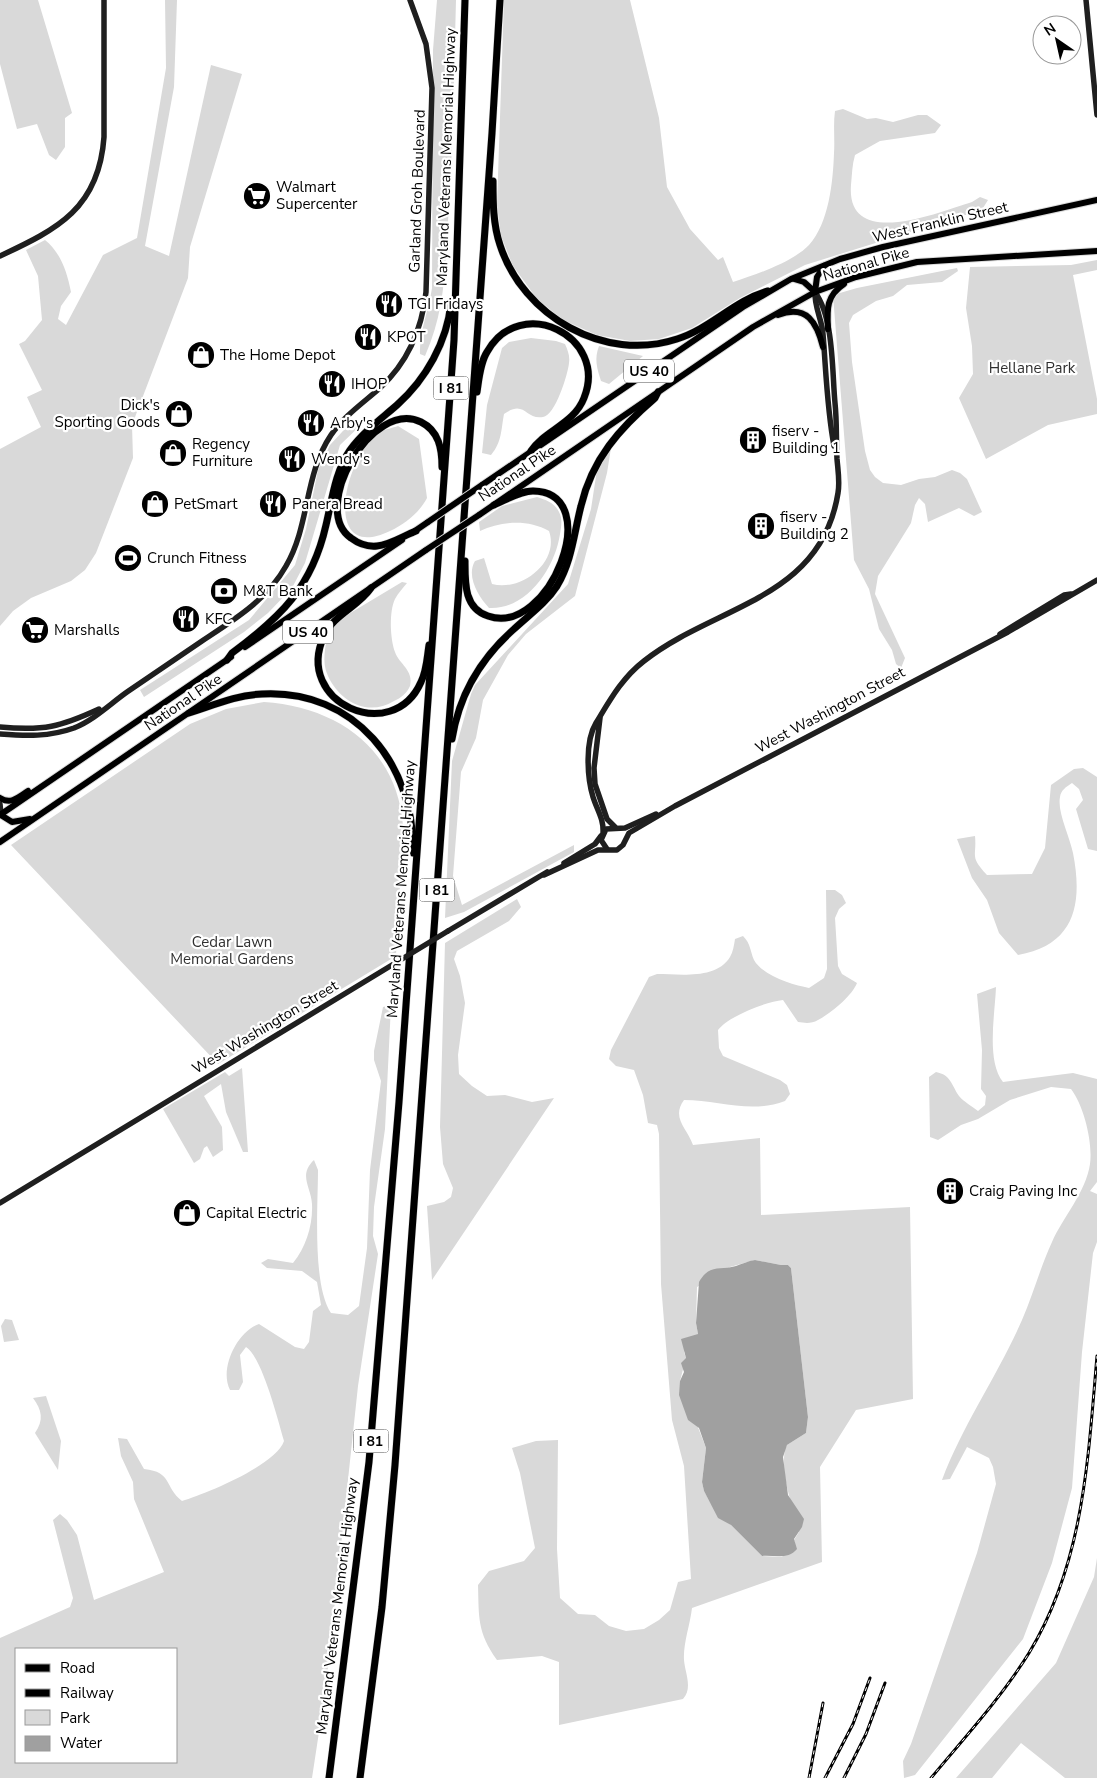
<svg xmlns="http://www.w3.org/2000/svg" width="1097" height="1778" viewBox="0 0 1097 1778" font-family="'Nunito Sans',sans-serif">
<rect width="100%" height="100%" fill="#fff"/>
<g fill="#d9d9d9" fill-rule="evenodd">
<polygon points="0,0 38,0 72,113 65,118 65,147 56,160 49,155 37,124 17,129 0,64"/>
<path d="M165,0H177L174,87L145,246L169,256L211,65L242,74L190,247L188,278L132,425L133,458L96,553L85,570L71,581L31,598L13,611L0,626V449L41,427L27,397L42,390L19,344L25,341L42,320L38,276L26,250L45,240C61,253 67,272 71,292L61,306L58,319L66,325L103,255L137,238L166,68Z"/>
<path d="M437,0H456C454,74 453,148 448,222C445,270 445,311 425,356L420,354C419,332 429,310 432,288L433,50Z"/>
<path d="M504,0H630L659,118L667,187L690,229L718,260L723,257L733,282C755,275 793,262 809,245C829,223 833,182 834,153C835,139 833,125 835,111L843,109L867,119L876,118L893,122L918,115H927L941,125L935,133L880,141L855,155C852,165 852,175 851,185C846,251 939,212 972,202L980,197L988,200L983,208L975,212L805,265L740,298L692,328L659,339L630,341L597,335L563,320L537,299L513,266L501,236L497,205Z"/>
<polygon points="1097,260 1097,270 1073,275 1097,399 1097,414 1048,425 986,459 959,398 973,374 972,346 966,308 970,267 1071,265"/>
<polygon points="957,268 958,271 942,282 907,285 893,296 876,301 853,315 849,323 852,362 865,451 870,470 875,477 883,483 901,485 919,479 935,477 952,470 960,473 967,479 982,512 974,516 959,508 928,522 925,504 919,498 915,505 911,523 878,576 875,594 905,658 901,668 896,664 892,650 879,629 869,589 854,560 833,295 857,288"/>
<path d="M531,338L556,341L565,344C568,351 570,356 569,363C568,374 555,416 543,417C525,420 525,399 504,414C501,430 502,442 491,455L482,453L487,405L502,348L509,342Z"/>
<path d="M599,346L643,356L609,384L601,381C597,368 594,359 599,346Z"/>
<polygon points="354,419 362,424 340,445 305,563 292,588 268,613 244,632 144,697 140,690 249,620 295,565 306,529 318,470 330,445"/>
<path d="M398,426L419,439L427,498C419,513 405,524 390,531C321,564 343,457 380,432C385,429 393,428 398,426Z"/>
<polygon points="611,448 607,473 575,596 526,634 508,655 483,700 476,738 461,772 453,876 462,905 574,845 574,852 464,912 445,918 452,761 471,694 475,685 568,584 591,509 598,463"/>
<path d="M537,497C546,500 555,503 559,512C563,519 561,527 560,534C555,568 527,610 489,608C478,596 466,576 475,561L484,558L492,584C521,592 560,562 549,531C528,519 501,521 480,531L479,522L502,506Z"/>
<path d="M402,582L407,583C403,588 398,593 395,599C389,611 390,639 395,652C399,664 414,670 410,686C407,693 401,698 394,701C368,717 340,702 328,676C321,662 326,645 328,631L342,618Z"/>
<path d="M264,702C337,707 397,748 403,826C404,841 402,857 401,872C399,900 397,928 396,956L218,1064L11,845L190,724L226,709Z"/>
<path d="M1083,768L1097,777V851L1088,849L1076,809L1083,800L1079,789L1072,783C1066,787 1061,790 1060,797C1057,812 1070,837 1073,853C1083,904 1075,945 1018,955L999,933L987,900L972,878L957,839L975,836C977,857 969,856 987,875L1032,874L1045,848L1051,785L1074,769Z"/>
<path d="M826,890H835L842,895L846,903L839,909L835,918L838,966L842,974L857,983C852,996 830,1014 818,1020C811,1024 805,1023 798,1022L783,1000C765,1002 729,1016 718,1030L719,1048L723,1056L780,1080L787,1085L790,1094L785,1101C751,1114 718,1100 684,1100C671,1118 687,1128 693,1145L760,1138L761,1215L910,1207L913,1399L856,1410L820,1467L822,1562L692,1608C690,1625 683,1644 684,1660C685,1673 693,1688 683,1699L559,1725V1662L542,1656L497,1660C477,1632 479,1617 478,1585L489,1571L524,1561L535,1548L520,1473L512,1448L536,1441L558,1440L557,1549L560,1598L578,1614L595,1615L609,1626L626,1631L644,1629L659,1620L670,1610L678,1582L691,1579L684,1466L672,1420L661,1284L659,1134L657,1125L648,1123L643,1095L634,1070L616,1066L609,1059L611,1050L649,977L657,974C679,974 716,980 730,957C733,952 734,945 735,939L743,936C751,944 750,951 754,960C763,976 793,985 809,988L824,978L827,969ZM755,1260L781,1265H788L791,1268L808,1417L806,1433L787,1445L785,1449C780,1478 793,1504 799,1532L794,1540L795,1543L782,1557L762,1556L713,1507L704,1491L702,1482L706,1448L680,1381L686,1358L684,1352L698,1334L696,1323L697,1287L730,1267Z"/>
<polygon points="517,899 521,907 509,921 457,951 454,959 460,976 465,1003 458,1055 459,1074 472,1086 487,1096 505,1095 532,1102 554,1098 432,1280 427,1206 444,1202 451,1197 453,1188 443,1164 440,1127 445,943"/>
<path d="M996,987C995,1014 986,1061 1003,1082L1073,1073L1097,1079V1182L1090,1191L1097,1194V1242L1093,1253L1082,1352L1072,1488L1052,1563L1023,1639L915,1775L904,1778L903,1761L911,1744L977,1553L996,1484L993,1467L989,1458L967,1447L950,1479L942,1480C963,1424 998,1375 1022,1320C1033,1295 1040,1268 1052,1242C1063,1217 1086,1192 1090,1164C1093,1143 1084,1106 1071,1089L1051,1087L1010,1100L978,1119L961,1125L938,1140L930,1137L929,1077L936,1072C951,1075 951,1084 959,1096C964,1102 972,1106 978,1111L985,1105L986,1096L981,1089L982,1050L977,994Z"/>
<path d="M391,1005L385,1129L374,1207L373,1236L378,1254L358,1386L326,1686L312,1778H0V1638L70,1607L73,1598L53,1520L60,1514L67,1520L77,1535L94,1600L164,1572L134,1499L133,1482L121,1456L118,1438L127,1439L144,1469C173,1472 164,1487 182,1501C206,1494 276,1465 284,1441C278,1420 262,1357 246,1347L240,1355L243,1382L239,1390H230C219,1369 237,1331 259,1324L295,1347L304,1349L309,1342L313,1311L321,1305L317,1282L302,1271L267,1268L261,1263L268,1259L293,1263C306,1247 313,1225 312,1204C311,1187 298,1175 314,1160L318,1170C318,1206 312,1285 331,1313L348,1315L359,1306L367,1248L370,1170L381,1081L374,1060V1051L383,1007ZM176,1649V1762H16V1649Z"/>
<polygon points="242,1068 248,1152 243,1152 226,1112 221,1084 204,1096 222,1127 223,1150 213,1157 207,1146 204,1148 200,1159 194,1163 163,1109 225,1072 229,1076"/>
<polygon points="5,1319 12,1320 19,1340 4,1342 1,1326"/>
<path d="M46,1396L61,1441L58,1470L35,1433C44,1420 42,1410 33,1398Z"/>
<polygon points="1097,1558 1097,1778 1065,1778 1021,1743 992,1778 956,1778 1056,1663 1094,1577"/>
</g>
<path fill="#a0a0a0" d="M755,1260L781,1265H788L791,1268L808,1417L806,1433L787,1445L783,1457L788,1495L804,1519L802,1527L794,1539L797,1549C788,1560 775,1555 762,1556L731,1525L718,1518L704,1491L702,1482L706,1448L699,1428L688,1420L679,1395L680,1381L684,1372L681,1363L686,1358L681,1339L698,1334L696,1323L699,1282C710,1263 720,1271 736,1266C742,1264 748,1261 755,1260Z"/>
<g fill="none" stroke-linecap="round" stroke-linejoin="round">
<defs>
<g id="primary">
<polyline points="794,279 804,282 815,292"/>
<polyline points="815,292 817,277 824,266"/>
<path d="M778,315C807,304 817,323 823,347"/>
<path d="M828,329C827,309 826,296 844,284"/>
<polyline points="482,485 743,307 791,279 840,259 883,247 1097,200"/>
<polyline points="479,515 753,327 815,292 856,277 917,262 1097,251"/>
<polyline points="412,533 428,522"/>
<polyline points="245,647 402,540"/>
<path d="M0,798C11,805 19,797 28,791"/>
<polyline points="0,815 231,657"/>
<polyline points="1,815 12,822 30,819"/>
<polyline points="0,842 426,550"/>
</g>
<g id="highway">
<path d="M493,181C493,202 493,224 500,245C523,316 604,363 677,339C710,329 735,300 768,291"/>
<path d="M477,392C479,379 480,363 487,352C520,293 609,336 584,398C574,424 545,430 531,451"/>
<path d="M416,531C403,536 390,545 377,546C367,547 359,544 351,538C309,509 372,398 421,422C439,431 442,449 442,467"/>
<path d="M465,561C465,583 464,608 488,616C549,638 607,492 533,491C520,491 506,500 494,505"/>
<path d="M371,588C358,607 333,615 324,636C293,703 393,746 421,682C427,670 427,657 429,645"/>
<path d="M227,660L232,653C281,617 312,587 326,525C332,500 335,472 350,450C363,432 381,419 397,405C426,379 447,342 451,303"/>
<path d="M189,713C214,705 236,695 262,694C355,689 415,765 413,853"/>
<path d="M452,739C459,695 480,659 514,629C529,615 546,603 557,586C572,561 574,533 581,506C592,459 620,428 655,398L658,392"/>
<polyline points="329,1778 369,1462 399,1102 454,340 465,0"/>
<polyline points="360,1778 382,1607 395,1465 492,133 500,0"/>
</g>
</defs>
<use href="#primary" stroke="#dbdbdb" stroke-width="8"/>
<use href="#highway" stroke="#dbdbdb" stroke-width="8"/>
<g stroke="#1f1f1f" stroke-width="5.5">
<polyline points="1086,0 1097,115"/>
<path d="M0,256C58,229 99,208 104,137V0"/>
<path d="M815,292C814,306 822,320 823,334C826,371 827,409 834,446"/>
<polyline points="1000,634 1064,595 1071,594"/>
<polyline points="600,718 594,768 595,784 607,819 615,827"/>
<path d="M0,727C44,731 60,727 99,709"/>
<path d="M0,734C26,736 49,737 74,728C94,720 110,704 127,692C152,675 177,658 202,641C234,620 267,600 286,566C310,525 304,475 331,435C344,416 363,403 380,388C408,362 422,329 426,292L432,88L426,44L410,0"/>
<polyline points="0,804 1,815"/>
<path d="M603,833C604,819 597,810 593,797C587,777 585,741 596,723C610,700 622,678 644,661C715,605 821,600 838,493C840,482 838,471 837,459C836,440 837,422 835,403C832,372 834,318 815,292"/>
<polyline points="607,849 601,840 606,829 625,828 656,814"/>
<polyline points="564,863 595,844 601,836"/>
<polyline points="544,875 598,850 617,850 623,845 629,833 675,806 1008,632 1097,580"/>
<polyline points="448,931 547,872"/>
<polyline points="0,1203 397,962"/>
</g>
<use href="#primary" stroke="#000" stroke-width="6"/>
<use href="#highway" stroke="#000" stroke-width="7"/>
<defs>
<g id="rail">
<polyline points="809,1778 823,1703"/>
<polyline points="825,1778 853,1724 870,1678"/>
<polyline points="844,1778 866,1734 885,1683"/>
<path d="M931,1778C965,1737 1001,1698 1029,1653C1084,1562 1088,1459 1097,1356"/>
</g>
</defs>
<use href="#rail" stroke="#000" stroke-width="3"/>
<use href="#rail" stroke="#fff" stroke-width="1" stroke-dasharray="4" stroke-linecap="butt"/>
<defs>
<g id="primary-bridge">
<polyline points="428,522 482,485"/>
<polyline points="426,550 479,515"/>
</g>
</defs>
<use href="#primary-bridge" stroke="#dbdbdb" stroke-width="8" stroke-linecap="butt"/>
<polyline stroke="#1f1f1f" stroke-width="5.5" points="397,962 448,931"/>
<use href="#primary-bridge" stroke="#000" stroke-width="6"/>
</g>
<defs>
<symbol id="supermarket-disc" viewBox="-11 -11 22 22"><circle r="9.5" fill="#000" stroke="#fff"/><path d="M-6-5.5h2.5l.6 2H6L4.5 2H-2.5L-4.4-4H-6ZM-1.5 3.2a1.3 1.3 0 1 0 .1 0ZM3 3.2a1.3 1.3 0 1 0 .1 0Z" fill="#fff"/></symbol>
<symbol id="restaurant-disc" viewBox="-11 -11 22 22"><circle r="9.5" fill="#000" stroke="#fff"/><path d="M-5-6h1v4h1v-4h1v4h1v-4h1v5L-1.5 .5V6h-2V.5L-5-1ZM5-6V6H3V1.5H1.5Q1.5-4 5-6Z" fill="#fff"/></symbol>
<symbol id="shop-disc" viewBox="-11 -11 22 22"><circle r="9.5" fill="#000" stroke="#fff"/><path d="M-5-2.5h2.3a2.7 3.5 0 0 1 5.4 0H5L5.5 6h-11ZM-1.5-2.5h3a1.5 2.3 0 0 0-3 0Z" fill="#fff"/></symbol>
<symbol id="building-disc" viewBox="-11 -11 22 22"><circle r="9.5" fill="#000" stroke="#fff"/><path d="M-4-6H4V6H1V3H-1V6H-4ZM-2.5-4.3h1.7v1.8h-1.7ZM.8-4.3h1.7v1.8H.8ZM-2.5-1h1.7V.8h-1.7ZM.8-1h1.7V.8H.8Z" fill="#fff"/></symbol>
<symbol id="stadium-disc" viewBox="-11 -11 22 22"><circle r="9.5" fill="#000" stroke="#fff"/><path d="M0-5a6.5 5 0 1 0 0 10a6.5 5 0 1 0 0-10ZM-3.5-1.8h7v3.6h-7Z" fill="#fff"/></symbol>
<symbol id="bank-disc" viewBox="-11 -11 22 22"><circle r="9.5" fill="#000" stroke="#fff"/><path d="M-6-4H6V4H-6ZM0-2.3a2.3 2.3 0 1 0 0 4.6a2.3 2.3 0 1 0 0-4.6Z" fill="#fff"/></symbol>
</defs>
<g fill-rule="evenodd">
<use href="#supermarket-disc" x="241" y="180" width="32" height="32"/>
<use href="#restaurant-disc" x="373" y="288" width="32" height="32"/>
<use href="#restaurant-disc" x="352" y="321" width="32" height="32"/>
<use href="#shop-disc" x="185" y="339" width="32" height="32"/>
<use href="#restaurant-disc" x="316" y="368" width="32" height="32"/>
<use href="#shop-disc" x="163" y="398" width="32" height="32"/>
<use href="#restaurant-disc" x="295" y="407" width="32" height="32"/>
<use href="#building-disc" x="737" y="424" width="32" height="32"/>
<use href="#shop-disc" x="157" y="437" width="32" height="32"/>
<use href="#restaurant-disc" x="276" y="443" width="32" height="32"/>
<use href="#shop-disc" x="139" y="488" width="32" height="32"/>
<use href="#restaurant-disc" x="257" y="488" width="32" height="32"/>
<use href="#building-disc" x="745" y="510" width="32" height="32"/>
<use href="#stadium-disc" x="112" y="542" width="32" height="32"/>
<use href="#bank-disc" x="208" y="575" width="32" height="32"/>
<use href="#restaurant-disc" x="170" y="603" width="32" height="32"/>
<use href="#supermarket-disc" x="19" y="614" width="32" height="32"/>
<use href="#building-disc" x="934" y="1175" width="32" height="32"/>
<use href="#shop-disc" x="171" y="1197" width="32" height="32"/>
</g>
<g text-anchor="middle" stroke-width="4.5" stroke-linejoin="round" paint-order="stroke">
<g fill="#fff" stroke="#4c4c4c" stroke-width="1">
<rect x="624" y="359.5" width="50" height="23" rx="4"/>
<rect x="433.5" y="376.5" width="35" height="23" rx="4"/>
<rect x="283" y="620.5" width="50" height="23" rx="4"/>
<rect x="419.5" y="878.5" width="35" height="23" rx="4"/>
<rect x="353.5" y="1429.5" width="35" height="23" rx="4"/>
</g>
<g font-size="14" font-weight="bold" fill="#000">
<text x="649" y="376">US 40</text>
<text x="451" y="393">I 81</text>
<text x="308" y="637">US 40</text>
<text x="437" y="895">I 81</text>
<text x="371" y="1446">I 81</text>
</g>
<g font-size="15" fill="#000" stroke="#fff">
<text transform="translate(446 157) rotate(-88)" y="5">Maryland Veterans Memorial Highway</text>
<text transform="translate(417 191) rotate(-88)" y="5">Garland Groh Boulevard</text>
<text transform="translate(940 222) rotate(-13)" y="5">West Franklin Street</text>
<text transform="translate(866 264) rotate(-16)" y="5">National Pike</text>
<text transform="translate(517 473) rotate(-34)" y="5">National Pike</text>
<text transform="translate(183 702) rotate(-34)" y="5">National Pike</text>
<text transform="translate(830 710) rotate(-28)" y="5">West Washington Street</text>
<text transform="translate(401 889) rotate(-86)" y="5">Maryland Veterans Memorial Highway</text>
<text transform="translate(265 1027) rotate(-31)" y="5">West Washington Street</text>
<text transform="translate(337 1606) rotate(-83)" y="5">Maryland Veterans Memorial Highway</text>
</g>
<g font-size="15" fill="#000" stroke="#fff" text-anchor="start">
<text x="276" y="192">Walmart<tspan x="276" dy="17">Supercenter</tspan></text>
<text x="408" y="309">TGI Fridays</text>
<text x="387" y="342">KPOT</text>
<text x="220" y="360">The Home Depot</text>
<text x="351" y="389">IHOP</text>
<text x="160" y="410" text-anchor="end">Dick's<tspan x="160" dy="17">Sporting Goods</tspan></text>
<text x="330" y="428">Arby's</text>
<text x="772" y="436">fiserv -<tspan x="772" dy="17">Building 1</tspan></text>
<text x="192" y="449">Regency<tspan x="192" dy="17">Furniture</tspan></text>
<text x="311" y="464">Wendy's</text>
<text x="174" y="509">PetSmart</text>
<text x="292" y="509">Panera Bread</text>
<text x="780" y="522">fiserv -<tspan x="780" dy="17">Building 2</tspan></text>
<text x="147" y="563">Crunch Fitness</text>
<text x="243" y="596">M&amp;T Bank</text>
<text x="205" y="624">KFC</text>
<text x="54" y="635">Marshalls</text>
<text x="969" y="1196">Craig Paving Inc</text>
<text x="206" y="1218">Capital Electric</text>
</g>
<g font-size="15" fill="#303030" stroke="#fff">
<text x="1032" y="373">Hellane Park</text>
<text x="232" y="947">Cedar Lawn<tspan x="232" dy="17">Memorial Gardens</tspan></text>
</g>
</g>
<rect x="15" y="1648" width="162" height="115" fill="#ffffff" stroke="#999999"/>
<rect x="25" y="1664" width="25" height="8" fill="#000000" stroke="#999999"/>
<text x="60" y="1673" font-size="15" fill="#000000">Road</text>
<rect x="25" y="1689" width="25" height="8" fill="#000000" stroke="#999999"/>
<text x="60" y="1698" font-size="15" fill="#000000">Railway</text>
<rect x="25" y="1710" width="25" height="15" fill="#d9d9d9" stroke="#999999"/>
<text x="60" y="1723" font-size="15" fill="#000000">Park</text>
<rect x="25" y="1736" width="25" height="15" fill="#a0a0a0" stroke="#999999"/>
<text x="60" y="1748" font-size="15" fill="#000000">Water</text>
<g transform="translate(1057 40) rotate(326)"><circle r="24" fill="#ffffff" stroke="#999999"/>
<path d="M0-4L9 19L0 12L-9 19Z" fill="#000000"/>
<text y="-8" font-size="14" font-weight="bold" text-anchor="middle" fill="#000000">N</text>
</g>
</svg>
